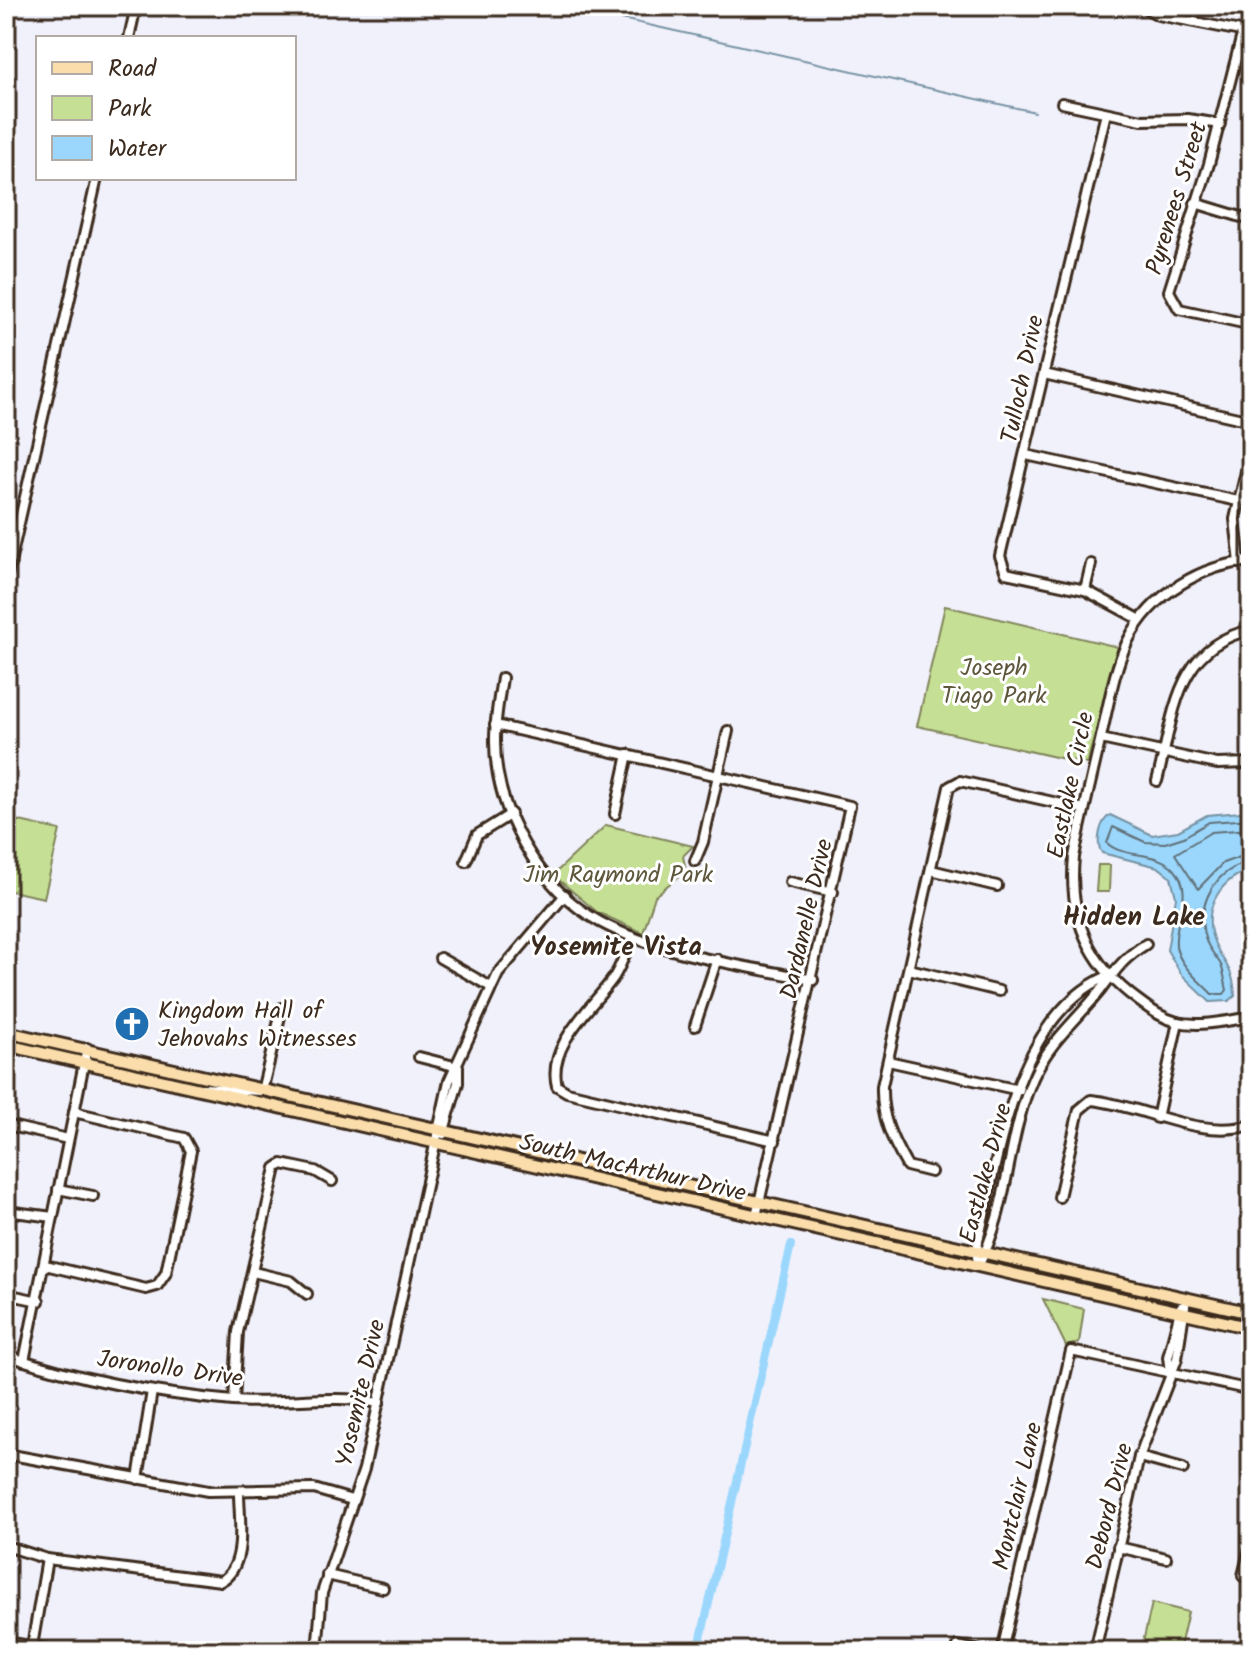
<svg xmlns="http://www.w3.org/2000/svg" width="1257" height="1657" viewBox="0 0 1257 1657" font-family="Kalam,sans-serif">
<rect width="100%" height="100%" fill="#f1f1fb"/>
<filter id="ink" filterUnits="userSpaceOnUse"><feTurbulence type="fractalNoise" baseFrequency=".0125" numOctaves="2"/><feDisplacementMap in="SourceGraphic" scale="16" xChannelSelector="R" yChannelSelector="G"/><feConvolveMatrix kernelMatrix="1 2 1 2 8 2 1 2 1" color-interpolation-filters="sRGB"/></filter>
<g filter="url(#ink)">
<g fill="#c5df95" stroke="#80845a" stroke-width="2">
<polygon points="945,606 1118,647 1087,764 917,726"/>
<polygon points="6,818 60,830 44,898 6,890"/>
<polygon points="606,825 693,846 683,856 686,870 655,896 643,933 597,912 553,875"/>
<polygon points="1098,865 1110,865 1109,892 1096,892"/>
<polygon points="1043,1299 1084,1309 1079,1343 1066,1346"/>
<polygon points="1152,1603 1188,1612 1179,1651 1147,1651 1149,1644 1143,1642"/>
</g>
<path fill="#9bd7fc" stroke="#7592a3" stroke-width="2" d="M1251,811V870C1221,878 1202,908 1213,939C1221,962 1234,966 1235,996L1229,1001L1210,1002L1181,974L1167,950L1176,897L1171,877L1158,867L1102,853C1095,843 1100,821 1110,815L1152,835L1178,831L1207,815Z"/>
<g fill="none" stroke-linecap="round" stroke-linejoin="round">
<g stroke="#616f77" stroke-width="2">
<path d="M1251,819L1209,822L1184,837L1165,843L1145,842L1113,827L1107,843C1123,859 1157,850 1174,869C1196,893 1173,919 1176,946C1179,966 1201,982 1212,994H1224L1227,990C1225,982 1224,972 1221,965C1216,956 1208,949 1205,938C1195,906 1216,866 1251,863"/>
<polyline points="1251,829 1211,832 1175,854 1198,889 1223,863 1251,853"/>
</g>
<polyline stroke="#7592a3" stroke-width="2" points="564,6 1035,112"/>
<polyline stroke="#9bd7fc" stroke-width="8" points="698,1651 791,1245"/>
<defs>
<g id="minor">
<polyline points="1142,6 1158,15 1251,33"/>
<polyline points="1243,31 1209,164 1169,291 1179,309 1243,323"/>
<polyline points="129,38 136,6"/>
<polyline points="1062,103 1142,120 1188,119 1220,124"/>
<polyline points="1106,113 1000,556 1006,573 1085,590 1139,619"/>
<polyline points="1195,203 1251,220"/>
<polyline points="1044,374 1251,421"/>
<polyline points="1026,455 1238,501"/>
<path d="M1251,561C1226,563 1202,571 1181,584C1120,621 1116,672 1101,737C1092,777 1082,817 1074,857C1068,918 1089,965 1139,1001C1151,1010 1162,1018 1177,1022C1201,1027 1227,1021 1251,1017"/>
<polyline points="1240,563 1235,519 1251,450"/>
<polyline points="6,581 97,178"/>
<polyline points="1085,590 1091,564"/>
<path d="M502,678C499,698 495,718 495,739C494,809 538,888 600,922C663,956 743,965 813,980"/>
<polyline points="495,725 850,806 756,1216"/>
<polyline points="1101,739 1217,764 1251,763"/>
<path d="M1157,781C1174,718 1174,646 1251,630"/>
<polyline points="615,814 628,754"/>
<polyline points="466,861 477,835 511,814"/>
<polyline points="695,861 703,842 728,731"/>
<polyline points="931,870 997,886"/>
<polyline points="790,882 833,892"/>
<path d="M632,936C627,950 622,964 614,977C594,1006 546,1045 557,1086L567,1092L775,1141"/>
<polyline points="440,958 491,987"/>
<polyline points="909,969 999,991"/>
<polyline points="695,1026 717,959"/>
<polyline points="419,1057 458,1067"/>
<polyline points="888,1061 1019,1090"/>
<polyline points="202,1088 262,1091 282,1008"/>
<polyline points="1157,1118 1178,1022"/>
<polyline points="6,1125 68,1139"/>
<polyline points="443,1134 458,1083 458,1067"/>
<path d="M931,1172L907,1166C892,1140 881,1117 882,1086L949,787L960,781L1084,809"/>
<polyline points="58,1189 93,1196"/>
<path d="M1059,1197L1079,1110L1091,1100C1143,1105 1197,1140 1251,1125"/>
<polyline points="6,1211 53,1217"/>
<path d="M977,1257L978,1241C999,1155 1015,1016 1108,976"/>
<polyline points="45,1265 146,1289 157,1286 166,1273 191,1151 184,1138 74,1112"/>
<path d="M978,1266C1009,1210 1007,1138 1033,1078C1049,1042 1076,1021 1100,991C1116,970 1122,959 1146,944"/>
<polyline points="253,1272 291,1281 307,1294"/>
<polyline points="6,1294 39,1301"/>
<path d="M6,1355C78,1379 157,1394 233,1401C282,1405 330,1393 379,1403"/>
<polyline points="24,1361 87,1048"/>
<polyline points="1170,1372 1168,1357 1181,1307"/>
<polyline points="234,1401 238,1332 276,1168 282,1164 315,1171 332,1181"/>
<polyline points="6,1454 208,1491 314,1489 352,1500"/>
<polyline points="1139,1457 1183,1469"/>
<polyline points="138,1479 152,1391"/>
<path d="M6,1546L47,1559L221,1581C248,1566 239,1518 239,1493"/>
<polyline points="1118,1547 1166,1558"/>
<polyline points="327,1575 383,1588"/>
<polyline points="1243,1576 1251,1544"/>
<polyline points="6,1642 60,1651"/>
<polyline points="32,1646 47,1559"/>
<polyline points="958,1646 981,1651"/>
<polyline points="317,1651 322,1593 364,1469 449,1081 498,974 565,895"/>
<polyline points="1002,1651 1071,1351 1251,1390"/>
<polyline points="1095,1651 1139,1457 1177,1359 1186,1299"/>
</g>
<g id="major">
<polyline points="6,1032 1251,1313"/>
<polyline points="6,1045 1251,1328"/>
</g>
</defs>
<use href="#minor" stroke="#3b2a1e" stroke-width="14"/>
<use href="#major" stroke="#3b2a1e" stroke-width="16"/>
<use href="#minor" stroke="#fff" stroke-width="8"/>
<use href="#major" stroke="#faddab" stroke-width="10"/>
</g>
</g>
<defs>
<symbol id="church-disc" viewBox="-11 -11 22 22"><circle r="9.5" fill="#1f6fb2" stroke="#fff"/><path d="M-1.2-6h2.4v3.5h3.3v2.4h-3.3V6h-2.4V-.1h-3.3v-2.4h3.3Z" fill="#fff"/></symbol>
</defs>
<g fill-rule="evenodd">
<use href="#church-disc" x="112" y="1004" width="40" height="40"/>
</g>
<g text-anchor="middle" stroke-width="6" stroke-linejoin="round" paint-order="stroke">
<g font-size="24" fill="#3b2a1e" stroke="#fff">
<text transform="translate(1176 198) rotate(-73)" y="8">Pyrenees Street</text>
<text transform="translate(1022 379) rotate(-78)" y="8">Tulloch Drive</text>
<text transform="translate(1070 785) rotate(-78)" y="8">Eastlake Circle</text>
<text transform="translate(806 919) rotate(-77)" y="8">Dardanelle Drive</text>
<text transform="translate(633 1167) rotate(13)" y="8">South MacArthur Drive</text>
<text transform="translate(985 1173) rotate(-75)" y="8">Eastlake Drive</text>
<text transform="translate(170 1368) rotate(8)" y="8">Joronollo Drive</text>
<text transform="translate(360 1393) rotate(-77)" y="8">Yosemite Drive</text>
<text transform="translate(1017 1496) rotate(-77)" y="8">Montclair Lane</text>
<text transform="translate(1109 1506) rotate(-76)" y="8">Debord Drive</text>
</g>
<g font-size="24" fill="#5e573c" stroke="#fff">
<text x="994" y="675">Joseph<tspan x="994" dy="28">Tiago Park</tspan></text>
<text x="618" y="882">Jim Raymond Park</text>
</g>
<g font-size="24" fill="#3b2a1e" stroke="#fff" text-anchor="start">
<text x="158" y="1018">Kingdom Hall of<tspan x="158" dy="28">Jehovahs Witnesses</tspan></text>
</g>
<g font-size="26" font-weight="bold" fill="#3b2a1e" stroke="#fff">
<text x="1134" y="925">Hidden Lake</text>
<text x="616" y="955">Yosemite Vista</text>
</g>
</g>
<rect width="1257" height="1657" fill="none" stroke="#fff" stroke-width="32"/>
<rect x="16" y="16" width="1225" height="1625" fill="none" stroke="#3b2a1e" stroke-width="3" filter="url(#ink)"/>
<rect x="36" y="36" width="260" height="144" fill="#ffffff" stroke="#b1aaa5" stroke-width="2"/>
<rect x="52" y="62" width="40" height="12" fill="#faddab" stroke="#b1aaa5" stroke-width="2"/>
<text x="108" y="76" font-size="24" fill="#3b2a1e">Road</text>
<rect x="52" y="96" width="40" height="24" fill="#c5df95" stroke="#b1aaa5" stroke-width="2"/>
<text x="108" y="116" font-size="24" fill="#3b2a1e">Park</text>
<rect x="52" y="136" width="40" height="24" fill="#9bd7fc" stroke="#b1aaa5" stroke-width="2"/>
<text x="108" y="156" font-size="24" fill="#3b2a1e">Water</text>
</svg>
